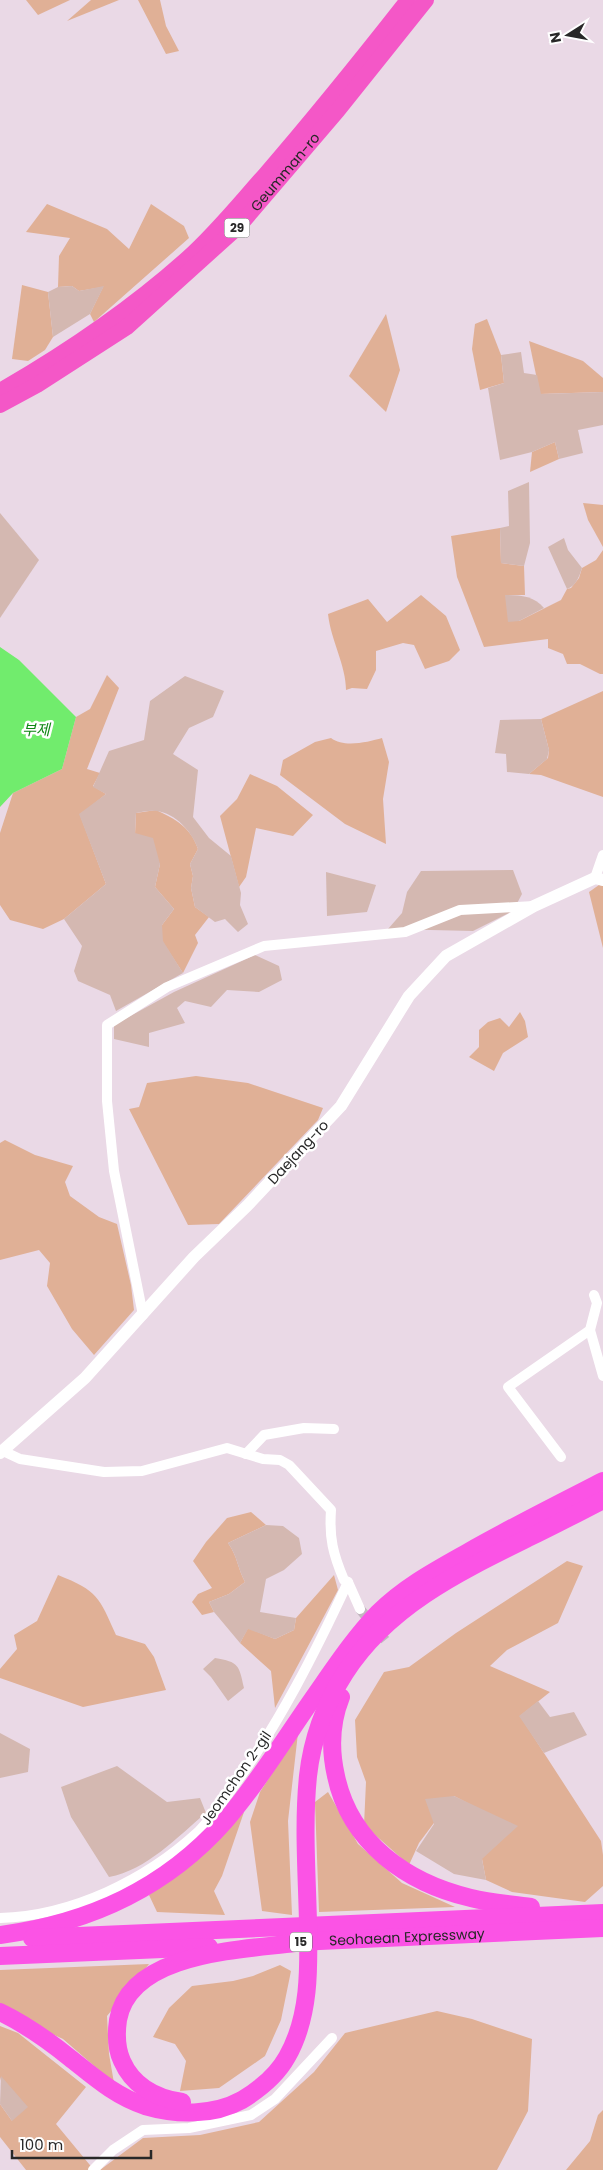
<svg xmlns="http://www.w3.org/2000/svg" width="603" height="2170" viewBox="0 0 603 2170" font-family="Poppins,'Noto Sans KR',sans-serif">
<rect width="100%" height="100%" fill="#ead9e6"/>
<g fill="#e0b096">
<polygon points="26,0 70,0 38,15"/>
<polygon points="91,0 119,0 67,21"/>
<polygon points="138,0 160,0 166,26 179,51 166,54"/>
<polygon points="47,204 107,229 129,249 151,204 184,226 189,238 94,322 90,314 103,287 79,291 72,286 58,287 59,256 70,238 26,232"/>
<polygon points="22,285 48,292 53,337 45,350 28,361 12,359"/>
<polygon points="386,314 400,370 386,412 349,376"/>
<polygon points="487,319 501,355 504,383 480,390 472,349 475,324"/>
<polygon points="529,341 583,361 603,378 603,392 540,394"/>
<polygon points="555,442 559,459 530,472 532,452"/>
<polygon points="583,503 603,505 603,547 588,520"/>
<polygon points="500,528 501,563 524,566 525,595 506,595 519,621 561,600 567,589 571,588 579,578 582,568 596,560 603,550 603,674 600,674 580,664 567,664 563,654 548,648 548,639 484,647 457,577 451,536"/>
<path d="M421,595L446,616L460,650L449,661L425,669L414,645L403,643L376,651V670L367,689L352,688L346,690C346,665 331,641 328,614L368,599L387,622Z"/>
<polygon points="107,675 119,688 87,769 100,773 93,786 106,794 80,815 106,884 64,919 43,929 10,920 0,905 0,833 13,793 62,769 76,717 90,709"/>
<polygon points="603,691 603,797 541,775 529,774 548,758 549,750 541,719"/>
<path d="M331,738C344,748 368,742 382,738L389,762L383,799L386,844L345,824L280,775L283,760L315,742Z"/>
<polygon points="250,774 277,786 313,815 293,836 256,828 246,877 239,887 220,816 237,799"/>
<path d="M156,810C176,819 191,828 198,849L190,864L193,876L191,888L195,907L209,917L195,935L198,943L183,973L162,941V925L174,909L155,887L160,864L135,834L136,813Z"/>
<polygon points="599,885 603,886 603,948 589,892"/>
<polygon points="520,1012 525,1021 528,1037 503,1053 494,1071 469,1057 479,1047 479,1030 488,1022 500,1018 509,1027"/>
<polygon points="196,1076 248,1083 323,1108 318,1120 219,1224 188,1225 129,1109 139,1107 147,1083"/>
<polygon points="5,1140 35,1155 73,1166 65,1182 70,1196 99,1217 117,1224 131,1285 134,1310 94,1355 72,1329 47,1286 50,1263 39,1250 0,1260 0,1143"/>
<path d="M251,1512L266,1525L228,1543C238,1557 237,1567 245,1582L229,1594L209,1602L214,1612L202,1615L192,1602L198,1594L212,1588L193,1561L206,1542L227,1518Z"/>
<polygon points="567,1561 583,1566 558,1623 507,1650 490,1666 550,1692 520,1716 601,1841 603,1855 603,1886 585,1902 512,1892 486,1880 482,1859 483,1811 454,1796 419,1843 409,1865 364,1825 366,1782 357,1757 355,1720 384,1672 409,1667 456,1633"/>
<path d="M58,1575C98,1591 99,1597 116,1635L145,1644L154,1657L166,1690L83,1707L0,1678V1669L17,1649L14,1635L37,1621Z"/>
<polygon points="334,1575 338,1590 275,1708 271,1671 240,1643 248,1628 275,1639 294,1630 296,1618"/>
<polygon points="298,1733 288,1821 292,1915 262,1911 250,1822 260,1792"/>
<polygon points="328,1792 358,1844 402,1883 455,1907 319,1912 315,1802"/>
<polygon points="244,1812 222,1876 214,1891 225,1915 157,1912 149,1895"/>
<polygon points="149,1964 107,2016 109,2054 114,2083 63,2039 0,2010 0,1970"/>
<polygon points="280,1965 291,1971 281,2020 265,2056 219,2088 180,2091 186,2061 175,2044 153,2037 169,2008 192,1986 233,1981 253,1976"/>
<polygon points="437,2011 472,2019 532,2039 528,2111 497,2170 100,2170 143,2138 200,2135 259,2122 314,2072 345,2033"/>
<polygon points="0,2026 18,2033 86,2087 56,2124 94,2170 26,2170 0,2137 0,2104 12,2121 0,2077"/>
<polygon points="603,2110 603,2170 566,2170 590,2141 598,2115"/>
</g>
<g fill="#d4b8b1">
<polygon points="72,286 79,291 104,286 90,314 53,337 48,292 58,287"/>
<polygon points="521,352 524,373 537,375 541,394 603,392 603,425 578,430 583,453 559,459 555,442 532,452 500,460 488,388 504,383 501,355"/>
<polygon points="529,482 530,543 524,566 501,563 500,528 509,526 508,491"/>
<polygon points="0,513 39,560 0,618"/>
<path d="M564,538L568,550L582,568C579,577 576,586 567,589L548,547Z"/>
<path d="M505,595C520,595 534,596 544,608L519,621L508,622Z"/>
<path d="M185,676L224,691L213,717L189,728L173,754L198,770L193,817L209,838L231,856L241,893L240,905L248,924L238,932L225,919L215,922L195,907L191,888L193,876L190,864L198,849C192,832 176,813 156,811C150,810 142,812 136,813L135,833L153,838L160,864L155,887L174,909L162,925L163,941L183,973L116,1011L110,995L78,981L74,971L82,946L64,919L106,884L79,814L106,794L93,787L109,751L144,740L150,701Z"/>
<polygon points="541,719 549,750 547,759 529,774 507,772 506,754 495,753 500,720"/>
<polygon points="513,870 522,894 513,911 473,931 388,929 402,913 407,892 421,871"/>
<polygon points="326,872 376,885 367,912 327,916"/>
<polygon points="255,955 279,966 282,980 259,992 227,990 211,1007 185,1001 177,1008 185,1023 149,1033 149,1047 114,1039 114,1025 174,992"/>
<path d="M266,1525L283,1526L299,1538L302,1554L284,1570L266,1579L260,1612L296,1618L294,1630L275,1639L248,1629L240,1643L214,1612L209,1602L229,1594L245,1582C237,1567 238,1557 228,1543Z"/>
<path d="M215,1658C239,1662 239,1665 244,1688L228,1701L211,1677L203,1669Z"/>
<polygon points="538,1701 550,1717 574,1712 587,1735 544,1753 519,1716"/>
<polygon points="0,1733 30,1749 28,1772 0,1778"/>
<path d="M117,1766L167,1802L200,1798L206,1813C177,1837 147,1870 109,1877L71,1817L61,1787Z"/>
<polygon points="454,1796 518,1826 482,1859 486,1880 454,1874 416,1851 434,1824 425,1799"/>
<polygon points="1,2076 28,2107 12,2121 0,2104"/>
</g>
<polygon fill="#71ec6d" points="0,647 19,660 76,717 62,769 13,793 0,807"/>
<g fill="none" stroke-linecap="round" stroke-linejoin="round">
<polyline stroke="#c3b6c0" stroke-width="10" stroke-dasharray="10 5" stroke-linecap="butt" points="360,1609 386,1641"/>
<g stroke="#fff" stroke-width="10">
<polyline points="595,878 603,855"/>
<polyline points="143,1315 114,1171 107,1101 107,1025 167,987 264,946 405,932 460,910 534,906"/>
<polyline points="590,1330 603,1376"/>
<path d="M3,1451L20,1459L104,1472L142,1471L227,1448L263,1459L280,1460L289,1465L331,1510C329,1538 333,1554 344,1580L348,1582L360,1609"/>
<polyline points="246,1454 264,1435 304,1428 334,1429"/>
<polyline points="561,1457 508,1387 590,1330 597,1303 594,1295"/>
<path d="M0,1918C72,1916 146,1880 198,1832C211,1819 222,1802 233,1787C279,1724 315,1653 348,1582"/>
<polyline points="93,2170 113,2150 143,2130 189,2128 251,2115 275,2099 332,2038"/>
</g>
<polyline stroke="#fff" stroke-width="12" points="0,1453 85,1378 194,1257 247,1206 341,1106 409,996 446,956 534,906 595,878 603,880"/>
<g stroke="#f457c7" stroke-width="16">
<path d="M0,391C66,353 131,309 188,258C216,233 240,203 265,175C315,117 361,60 408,0"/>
<path id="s1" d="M0,405L37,385L127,327L239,226L338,110L426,0"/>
</g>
<g stroke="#fb53e5" stroke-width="18">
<path d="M341,1697C331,1722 330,1750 336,1776C350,1843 407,1883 471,1898C490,1903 511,1904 531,1907"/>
<path d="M0,1935C89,1923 165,1889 225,1821C256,1785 282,1743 309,1704C331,1673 352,1640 378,1613C404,1587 436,1570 468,1552C512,1527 558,1504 603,1481"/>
<polyline points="32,1938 603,1913"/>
<path id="s2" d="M298,1942L603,1928"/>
<polyline points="0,1956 209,1947"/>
<path d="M0,2012C25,2024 49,2041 70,2058C94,2077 115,2096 145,2106C176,2115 213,2116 242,2100C260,2089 277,2075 287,2057C310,2017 309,1968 308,1923C307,1875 303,1825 308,1776C312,1740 325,1704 345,1673C388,1606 459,1572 528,1538C553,1526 578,1513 603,1500"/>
<path d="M182,2102C156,2098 133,2086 122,2061C116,2048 116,2034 118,2020C130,1952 242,1950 295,1943"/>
</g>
</g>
<g text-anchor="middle" stroke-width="5" stroke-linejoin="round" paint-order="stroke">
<g fill="#fff" stroke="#686868" stroke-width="1">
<rect x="224.5" y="218.5" width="25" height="19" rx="4"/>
<rect x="290" y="1932.5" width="22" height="19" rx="4"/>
</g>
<g font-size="12" font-weight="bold" fill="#282828">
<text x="237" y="232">29</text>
<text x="301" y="1946">15</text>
</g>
<g font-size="14" fill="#282828" stroke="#fff">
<text dy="5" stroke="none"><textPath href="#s1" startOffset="371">Geumman-ro</textPath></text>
<text transform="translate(298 1152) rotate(-47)" y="5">Daejang-ro</text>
<text transform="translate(236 1778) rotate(-55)" y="5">Jeomchon 2-gil</text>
<text dy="5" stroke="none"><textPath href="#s2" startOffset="109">Seohaean Expressway</textPath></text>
</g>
<g font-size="15" font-style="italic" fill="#0f8715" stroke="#fff">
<text x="36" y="735">부제</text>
</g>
</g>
<g transform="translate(568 35) rotate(259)" stroke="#ffffff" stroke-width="4" paint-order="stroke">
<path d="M0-4L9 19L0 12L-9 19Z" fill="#282828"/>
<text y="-8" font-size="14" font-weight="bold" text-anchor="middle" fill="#282828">N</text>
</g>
<path d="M12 2150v8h139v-8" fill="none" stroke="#282828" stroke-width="2.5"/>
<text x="20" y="2150" font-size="15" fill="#282828" stroke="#ffffff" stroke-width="4" paint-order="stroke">100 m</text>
</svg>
